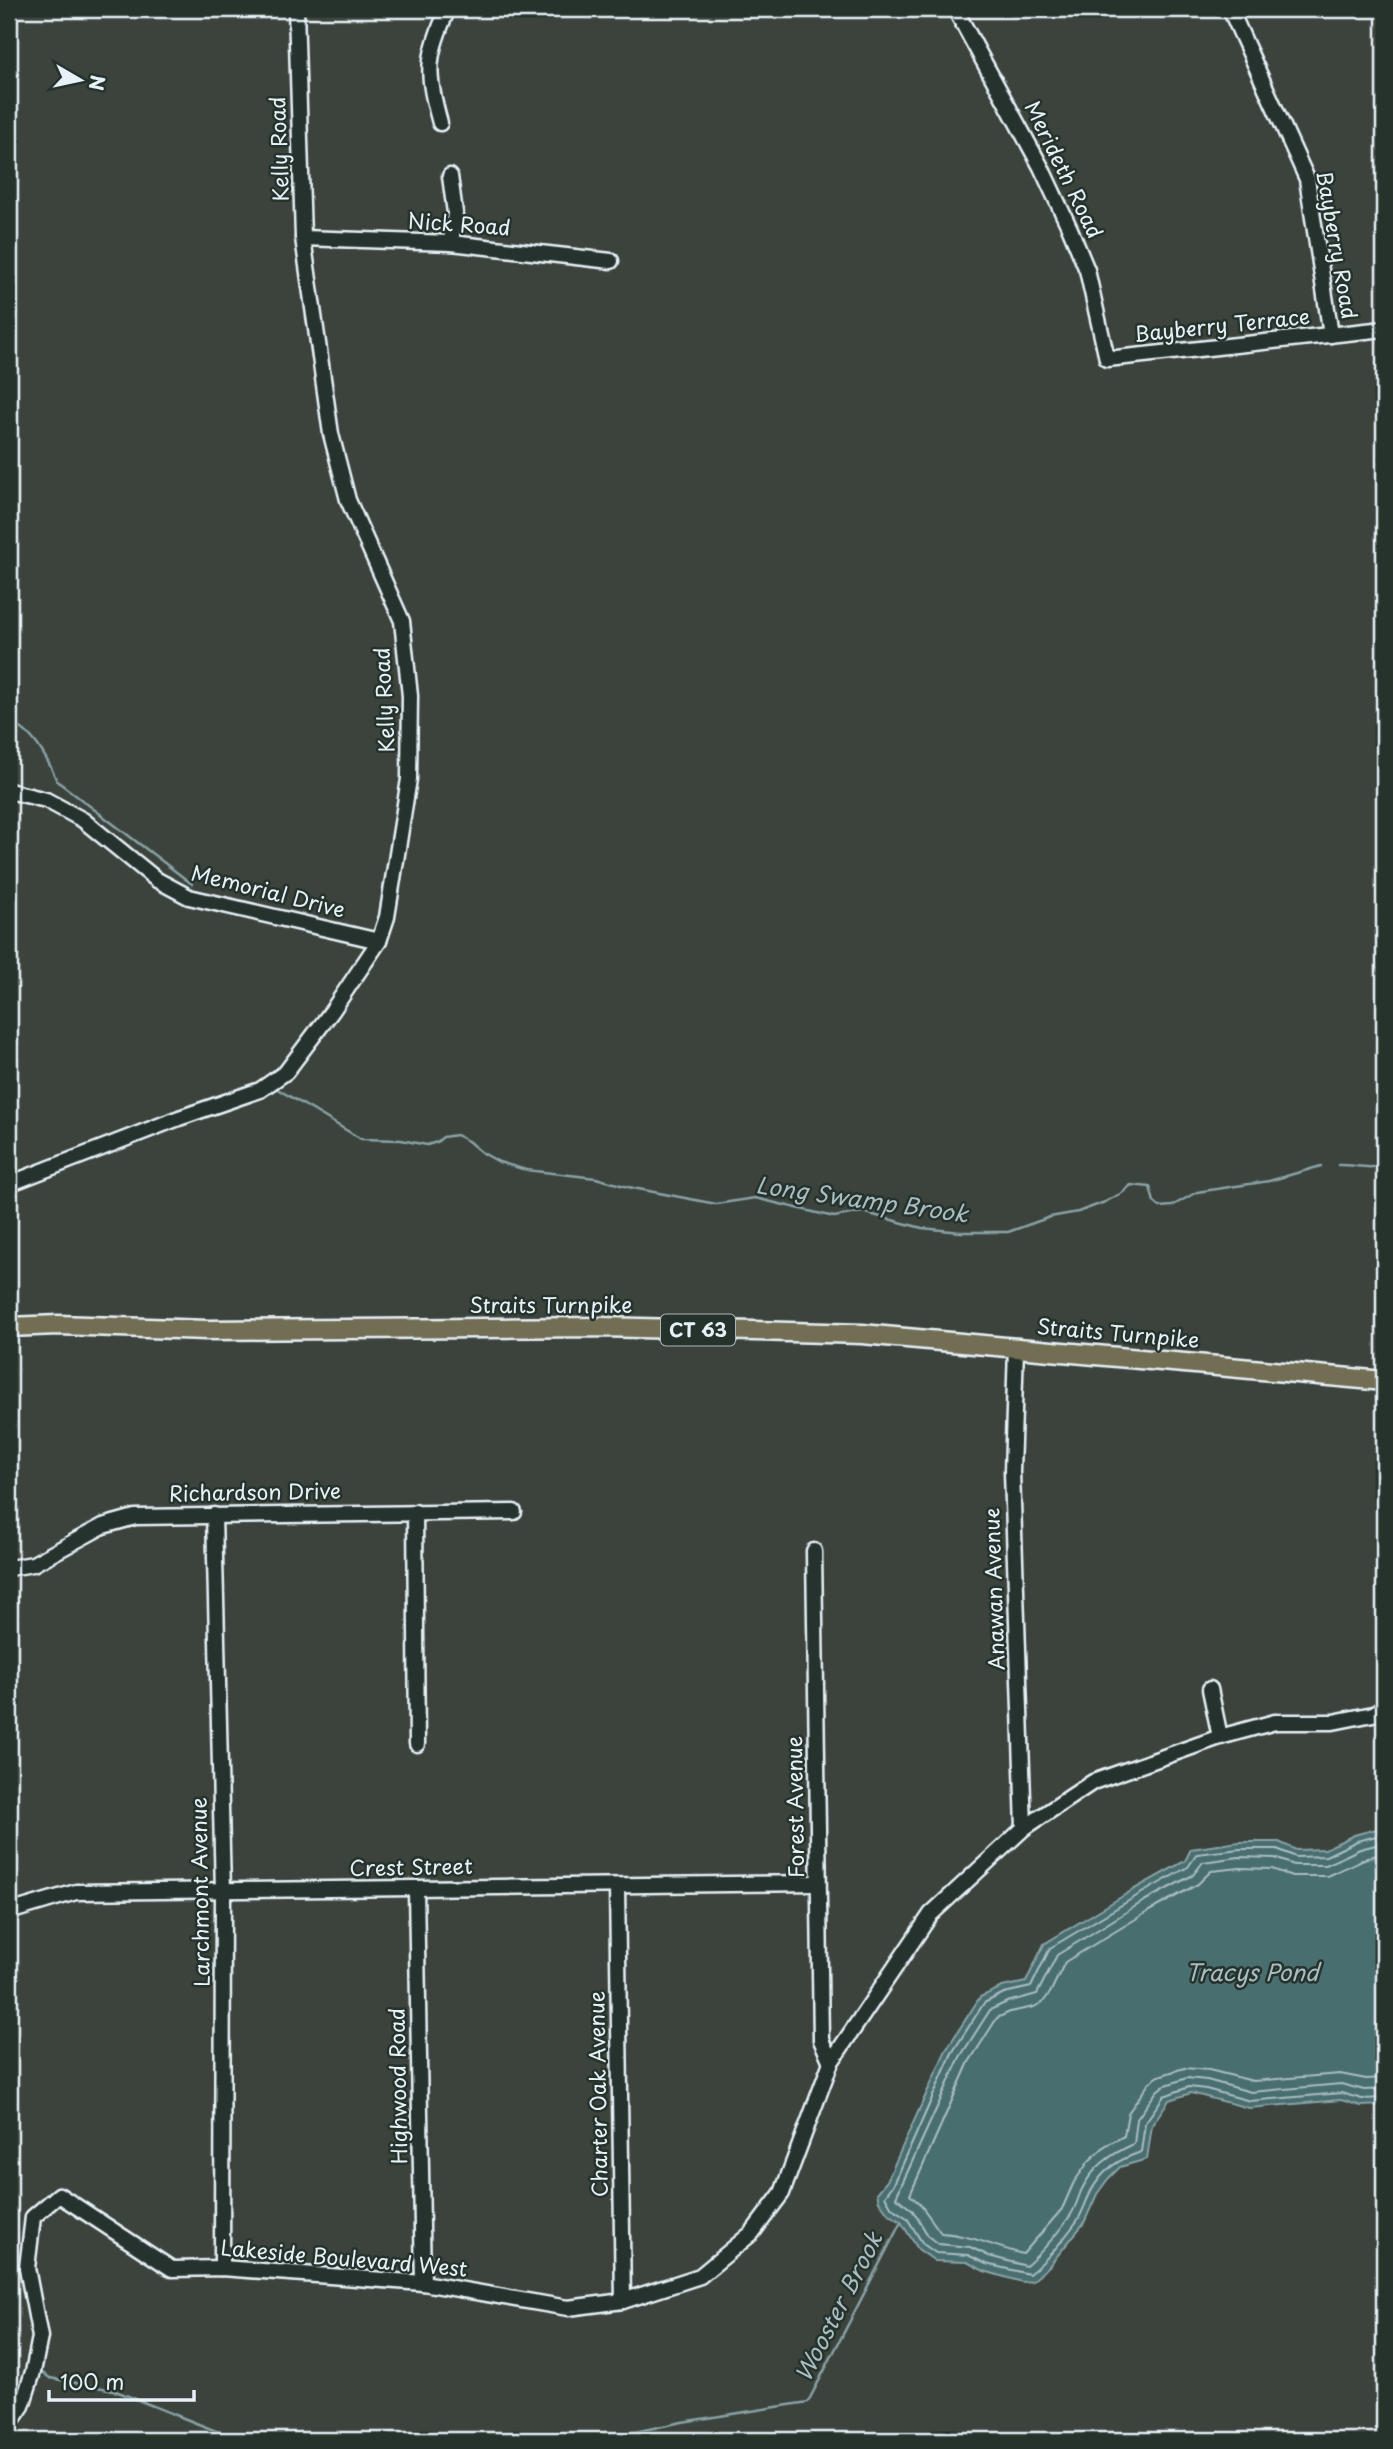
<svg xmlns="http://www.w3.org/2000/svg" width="1393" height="2449" viewBox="0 0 1393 2449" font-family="'Playpen Sans',sans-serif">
<rect width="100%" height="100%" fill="#3c433d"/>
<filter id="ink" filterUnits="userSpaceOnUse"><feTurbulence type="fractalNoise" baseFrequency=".0143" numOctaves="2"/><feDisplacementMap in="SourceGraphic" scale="14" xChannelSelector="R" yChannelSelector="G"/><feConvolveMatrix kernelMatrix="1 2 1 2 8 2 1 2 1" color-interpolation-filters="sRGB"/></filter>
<g filter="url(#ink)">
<polygon fill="#4a6e70" stroke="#89a2a6" stroke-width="2" points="1384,1827 1384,2105 1361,2106 1341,2100 1249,2108 1191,2093 1169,2100 1152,2125 1147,2159 1120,2167 1108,2179 1097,2194 1084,2223 1049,2266 1033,2281 1022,2282 984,2271 967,2262 935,2261 918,2249 901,2222 888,2213 879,2201 877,2193 887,2181 946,2050 980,1997 1002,1987 1026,1982 1044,1944 1136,1888 1185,1861 1191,1849 1239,1842 1279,1842 1296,1850 1325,1849 1354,1835"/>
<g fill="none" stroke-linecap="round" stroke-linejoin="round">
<g stroke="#a9bdc2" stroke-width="2">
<path d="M1384,1834L1357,1841L1326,1856L1296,1857L1277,1849H1240L1197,1854L1188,1867L1140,1894L1050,1948L1031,1987L1004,1993L984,2003L952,2053L894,2184L885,2196L892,2208L907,2218L923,2244L936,2253L968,2255L986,2264L1029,2274C1046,2261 1064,2239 1077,2221C1083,2212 1086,2201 1091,2191C1104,2168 1118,2160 1141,2152L1145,2123L1164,2096L1189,2087L1206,2089L1250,2101L1341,2093L1362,2099L1384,2098"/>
<path d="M1384,1843L1360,1849L1326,1865H1294L1275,1858L1239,1857L1203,1862L1193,1875L1144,1901L1057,1955L1037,1994L1007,2002L990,2010L960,2057L896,2197L913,2211L929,2237L938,2244L970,2247L989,2256L1026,2266C1040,2254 1059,2231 1070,2216C1075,2209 1078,2199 1081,2191C1092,2167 1111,2154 1134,2144L1137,2119L1157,2091L1163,2086L1187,2078L1207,2080L1251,2092L1341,2084L1364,2090L1384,2089"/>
<path d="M1384,1853L1364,1859L1327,1876H1292L1272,1869L1240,1868L1211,1871L1198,1884L1149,1911L1065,1962L1050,1993L1043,2002L1034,2007L1010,2012L997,2018L969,2062L910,2195L920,2204L941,2233C971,2235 995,2247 1023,2254L1062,2209L1074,2182L1089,2161L1105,2146L1124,2136L1128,2113L1150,2082L1159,2076L1184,2068L1209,2070L1253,2081L1340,2074L1366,2079L1384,2078"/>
</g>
<g stroke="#89a2a6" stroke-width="2.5">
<path d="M9,719C13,725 16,724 22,729C37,739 50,764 57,781L192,884"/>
<polyline points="274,1087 361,1139 401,1140 427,1145 437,1142 443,1137 456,1135 468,1141 481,1152 499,1162 526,1170 596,1178 628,1187 716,1204 755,1198 834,1217 862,1212 922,1228 961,1232 1008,1232 1050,1217 1078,1212 1105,1202 1122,1193 1131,1185 1150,1187 1154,1202 1160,1207 1172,1206 1197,1192 1269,1181 1321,1166"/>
<path d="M1338,1165C1353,1164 1371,1171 1384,1164"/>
<polyline points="9,2346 10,2347"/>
<polyline points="39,2371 50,2378 113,2390 216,2431 260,2440"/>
<polyline points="597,2440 682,2422 808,2402 901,2222"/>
</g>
<defs>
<g id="minor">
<polyline points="955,9 1041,167 1070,229 1087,270 1107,359 1384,329"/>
<polyline points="1230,9 1307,179 1331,335"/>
<path d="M440,123C426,73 426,56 448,9"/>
<polyline points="450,176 455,213 451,243"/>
<polyline points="303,238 451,243 611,261"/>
<polyline points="9,791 46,800 83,820 157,880 189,897 379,941"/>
<polyline points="9,1184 179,1118 260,1090 286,1072 332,1011 379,941 387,917 409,779 410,696 402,621 348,500 331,434 303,238 296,9"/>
<polyline points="1016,1348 1012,1472 1024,1828"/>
<polyline points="415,1512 417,1744"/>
<polyline points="214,1515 223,1891 222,2268"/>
<polyline points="814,1551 821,2040 831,2062"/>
<polyline points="9,1568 33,1564 103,1526 135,1517 514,1512"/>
<polyline points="1210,1689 1220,1737"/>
<polyline points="617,1887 623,2301"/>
<polyline points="416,1889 423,2283"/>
<polyline points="9,1912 76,1892 817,1883"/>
<polyline points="9,2425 22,2406 33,2372 40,2337 27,2268 33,2217 59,2195 172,2269 222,2268 423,2283 568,2308 623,2301 700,2276 752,2233 782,2193 831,2062 931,1914 1024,1828 1093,1782 1220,1737 1275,1722 1333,1722 1373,1714 1384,1708"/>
</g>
<polyline id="major" points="9,1327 58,1325 207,1330 602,1327 862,1334 1384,1381"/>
</defs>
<use href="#minor" stroke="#e8f1f8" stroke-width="19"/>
<use href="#major" stroke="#e8f1f8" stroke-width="23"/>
<use href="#minor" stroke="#26332d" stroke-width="14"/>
<use href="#major" stroke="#726e52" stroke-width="18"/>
</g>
</g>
<g text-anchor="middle" stroke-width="5" stroke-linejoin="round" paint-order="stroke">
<rect fill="#26332d" stroke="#aeb8bb" stroke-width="2" x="661" y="1314.5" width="74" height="31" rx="5"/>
<g font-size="19" font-weight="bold" fill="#e8f1f8">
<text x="698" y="1337">CT 63</text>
</g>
<g font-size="21" fill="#e8f1f8" stroke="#26332d">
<text transform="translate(280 149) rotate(-92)" y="7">Kelly Road</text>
<text transform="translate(1063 170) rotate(64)" y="7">Merideth Road</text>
<text transform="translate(459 225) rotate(4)" y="7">Nick Road</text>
<text transform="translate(1336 245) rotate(80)" y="7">Bayberry Road</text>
<text transform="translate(1222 326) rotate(-6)" y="7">Bayberry Terrace</text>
<text transform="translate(385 700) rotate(-93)" y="7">Kelly Road</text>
<text transform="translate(268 892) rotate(14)" y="7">Memorial Drive</text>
<text x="551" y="1313">Straits Turnpike</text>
<text transform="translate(1118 1334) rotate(5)" y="7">Straits Turnpike</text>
<text transform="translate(255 1493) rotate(-1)" y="7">Richardson Drive</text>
<text transform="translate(995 1589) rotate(-92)" y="7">Anawan Avenue</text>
<text transform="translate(796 1807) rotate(-91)" y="7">Forest Avenue</text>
<text transform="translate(411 1868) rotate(-1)" y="7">Crest Street</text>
<text transform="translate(201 1892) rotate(-91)" y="7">Larchmont Avenue</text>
<text transform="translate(399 2086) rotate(-91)" y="7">Highwood Road</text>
<text transform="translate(599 2094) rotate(-91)" y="7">Charter Oak Avenue</text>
<text transform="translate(344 2259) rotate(5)" y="7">Lakeside Boulevard West</text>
</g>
<g font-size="23" font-style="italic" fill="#a9bdc2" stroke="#26332d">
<text transform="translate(862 1200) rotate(8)" y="8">Long Swamp Brook</text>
<text x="1252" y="1981">Tracys Pond</text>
<text transform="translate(839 2307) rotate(-63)" y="8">Wooster Brook</text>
</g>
</g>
<rect width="1393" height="2449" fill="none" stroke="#26332d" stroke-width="35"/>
<rect x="18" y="18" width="1358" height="2414" fill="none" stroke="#e8f1f8" stroke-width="2.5" filter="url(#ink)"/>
<g transform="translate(80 80) rotate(99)" stroke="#26332d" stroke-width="5" paint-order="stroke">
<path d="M0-5L12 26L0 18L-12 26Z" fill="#e8f1f8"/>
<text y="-10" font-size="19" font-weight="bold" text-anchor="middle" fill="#e8f1f8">N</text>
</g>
<path d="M49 2390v10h145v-10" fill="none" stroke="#e8f1f8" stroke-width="3.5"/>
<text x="60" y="2390" font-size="21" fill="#e8f1f8" stroke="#26332d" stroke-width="5" paint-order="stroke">100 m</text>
</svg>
